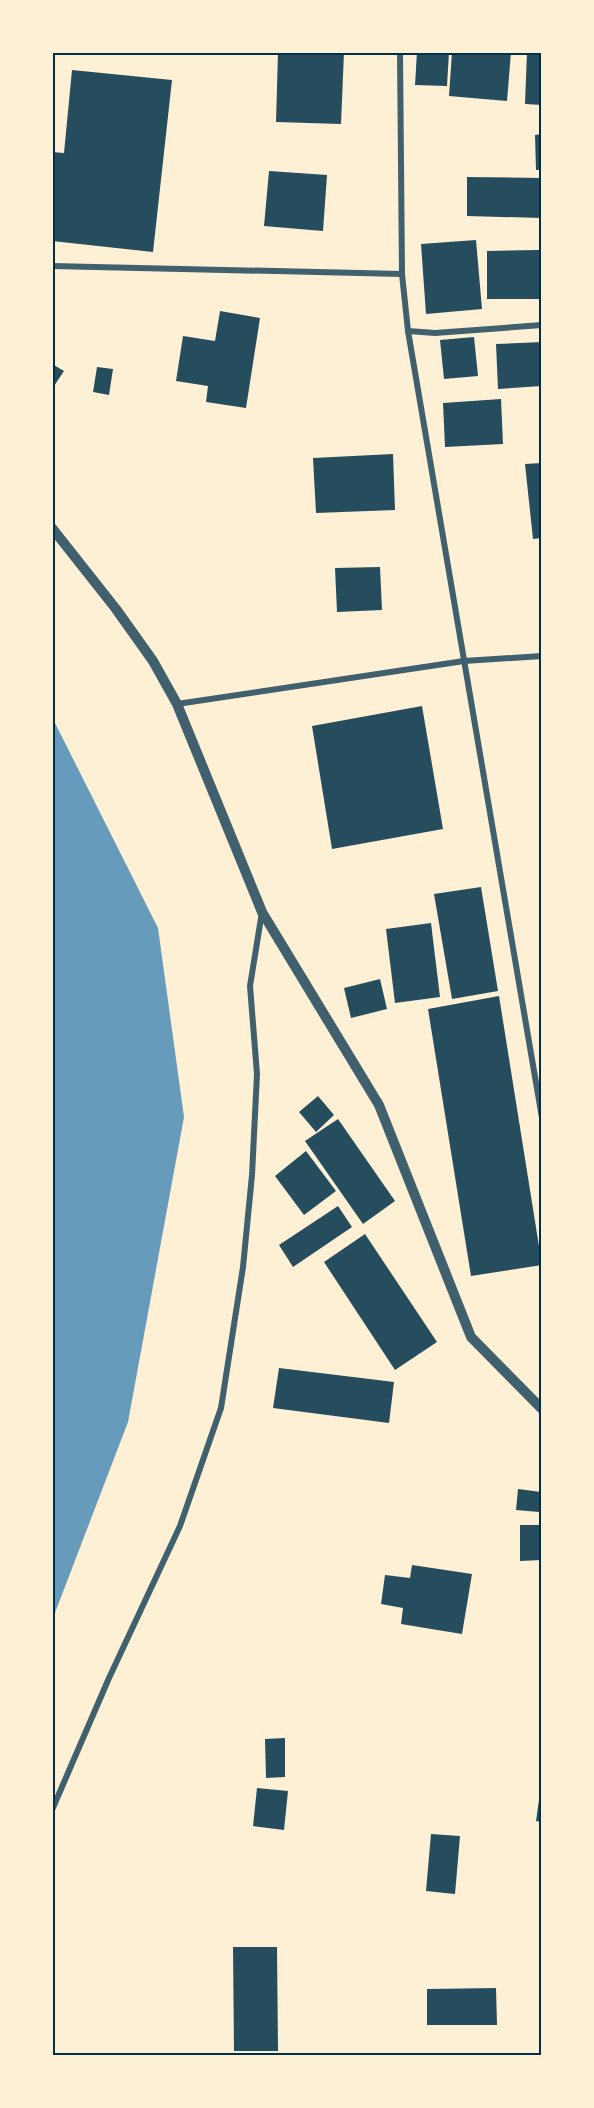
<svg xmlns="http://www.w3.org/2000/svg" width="594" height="2108" viewBox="0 0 594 2108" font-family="'Asap Condensed',sans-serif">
<rect width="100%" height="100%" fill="#fdf0d5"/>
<polygon fill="#669bbc" points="53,719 158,928 184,1117 128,1422 53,1618"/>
<g fill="#264d5e">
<polygon points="278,52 344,52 341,124 276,122"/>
<polygon points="417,52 449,52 447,86 415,85"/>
<polygon points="452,52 511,52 507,101 449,96"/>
<polygon points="527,52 542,52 542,105 525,104"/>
<polygon points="72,70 172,80 153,252 52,241 52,152 64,153"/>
<polygon points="542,134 542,170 536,170 535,135"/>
<polygon points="269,171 327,175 323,231 264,226"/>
<polygon points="467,177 542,178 542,218 467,216"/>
<polygon points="476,240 482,309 426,314 421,244"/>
<polygon points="539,250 539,299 487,299 487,251"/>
<polygon points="220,311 260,318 246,408 206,402 208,386 176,381 183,336 215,341"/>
<polygon points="474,337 478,376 444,379 440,340"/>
<polygon points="542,342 542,386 498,389 496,344"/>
<polygon points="52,364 64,371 52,389"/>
<polygon points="97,367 113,369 109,395 93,392"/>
<polygon points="501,399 503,444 445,447 443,403"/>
<polygon points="393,454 395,510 316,513 313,458"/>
<polygon points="542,463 542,538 533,539 525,464"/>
<polygon points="380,567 382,610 337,612 335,568"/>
<polygon points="422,706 443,829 332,849 312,726"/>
<polygon points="481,887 498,991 452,999 434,894"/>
<polygon points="431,923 440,997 395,1003 386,929"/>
<polygon points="380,979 387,1009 351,1018 344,988"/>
<polygon points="499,996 542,1265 471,1276 428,1009"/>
<polygon points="318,1096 334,1115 316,1132 299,1112"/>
<polygon points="338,1119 395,1201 363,1224 305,1141"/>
<polygon points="306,1151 336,1191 304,1215 275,1176"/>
<polygon points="338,1206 352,1227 293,1267 279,1245"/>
<polygon points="365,1234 437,1342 395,1370 324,1262"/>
<polygon points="279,1368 394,1382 389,1423 273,1408"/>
<polygon points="518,1489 541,1492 539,1512 516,1510"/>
<polygon points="520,1525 542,1525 542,1560 520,1561"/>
<polygon points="412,1565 472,1574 462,1634 401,1624 403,1608 381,1604 385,1575 410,1578"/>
<polygon points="285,1738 285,1777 266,1778 265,1739"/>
<polygon points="257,1788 288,1791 284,1830 253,1826"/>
<polygon points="540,1793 542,1793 542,1822 536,1821"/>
<polygon points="431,1834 460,1836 455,1894 426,1891"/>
<polygon points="233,1947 277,1947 278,2051 234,2051"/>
<polygon points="496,1988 497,2025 427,2025 427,1989"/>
</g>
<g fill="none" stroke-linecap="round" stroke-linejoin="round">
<g stroke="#3f606c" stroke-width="6">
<polyline points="400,52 402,274 408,331 542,1118"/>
<polyline points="52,266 402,274"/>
<polyline points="408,331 435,333 542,325"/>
<polyline points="177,704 464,661 542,656"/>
<polyline points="52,1810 109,1678 180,1526 221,1408 243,1267 252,1175 257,1074 250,986 262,912"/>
</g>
<polyline stroke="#3f606c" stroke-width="10" points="52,528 116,609 153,661 177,704 262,912 379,1105 471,1337 542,1409"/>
</g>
<rect width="594" height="2108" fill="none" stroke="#fdf0d5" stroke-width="108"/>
<rect x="54" y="54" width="486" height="2000" fill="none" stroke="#003049" stroke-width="2"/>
</svg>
